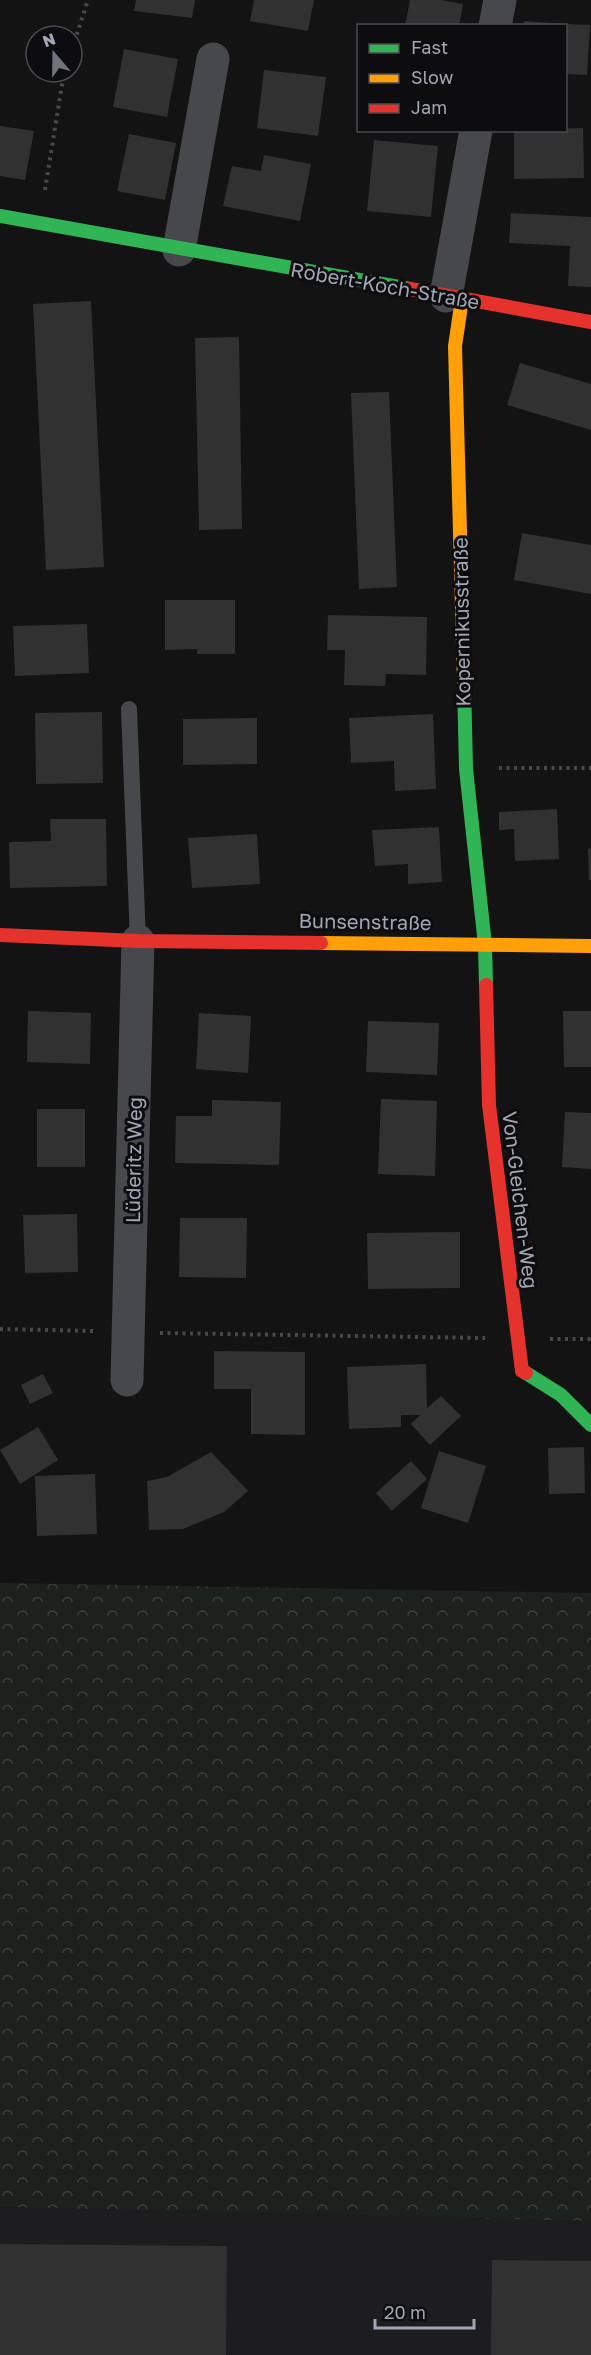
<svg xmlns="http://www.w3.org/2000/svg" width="591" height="2355" viewBox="0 0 591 2355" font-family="'Golos Text',sans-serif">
<defs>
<pattern id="forest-crowns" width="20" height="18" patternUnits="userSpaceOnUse" patternTransform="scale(1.5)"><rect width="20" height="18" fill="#1b221d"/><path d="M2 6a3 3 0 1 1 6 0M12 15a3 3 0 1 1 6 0" fill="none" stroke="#393f3c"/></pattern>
</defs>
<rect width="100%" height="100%" fill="#131313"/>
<polygon fill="#1d1d1f" points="0,2207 591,2221 591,2355 0,2355"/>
<polygon fill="url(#forest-crowns)" points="0,1583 591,1593 591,2221 0,2207"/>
<g fill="#313132">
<polygon points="136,0 195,0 192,18 134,11"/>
<polygon points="254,0 314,0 308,31 250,21"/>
<polygon points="410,0 442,0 463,4 459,26 405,26"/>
<polygon points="524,21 564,24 564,26 524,26"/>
<polygon points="566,24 590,25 587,75 566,74"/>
<polygon points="124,49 178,59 167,117 113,107"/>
<polygon points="264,70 326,77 318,136 257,128"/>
<polygon points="0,126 34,131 25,180 0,176"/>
<polygon points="583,128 584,178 514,179 514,130"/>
<polygon points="129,134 176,143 165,200 117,191"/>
<polygon points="374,140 438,146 431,217 367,211"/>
<polygon points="264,155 311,164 300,221 223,206 232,166 261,171"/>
<polygon points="511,213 591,217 591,287 568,286 570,246 509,243"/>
<polygon points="91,301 104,567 46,570 33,304"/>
<polygon points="239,337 242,529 199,530 195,338"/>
<polygon points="520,363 591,384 591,430 507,405"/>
<polygon points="389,392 397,587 359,589 351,393"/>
<polygon points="522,533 591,545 591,594 514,580"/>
<polygon points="165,600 235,600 235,654 197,654 197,649 165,650"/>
<polygon points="328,615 427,617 426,675 386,674 385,686 344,685 345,650 327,650"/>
<polygon points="87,624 89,673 15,676 13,626"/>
<polygon points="102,712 103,783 36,784 35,713"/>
<polygon points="433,714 436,789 395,791 394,761 351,763 349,718"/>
<polygon points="257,718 257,764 183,765 183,719"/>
<polygon points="557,809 559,859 515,861 514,829 499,830 499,812"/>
<polygon points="50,819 106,819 107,886 10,888 9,842 51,841"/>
<polygon points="439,827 442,882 408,884 408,864 375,866 372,830"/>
<polygon points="257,834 260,884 192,888 188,838"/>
<polygon points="591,848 591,880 589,880 588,849"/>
<polygon points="28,1011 91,1013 90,1064 27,1062"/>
<polygon points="563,1011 591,1011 591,1067 564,1067"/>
<polygon points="199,1013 251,1016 248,1073 196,1069"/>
<polygon points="368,1021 439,1023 437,1075 366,1072"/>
<polygon points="381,1099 437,1101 435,1176 378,1174"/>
<polygon points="212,1100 281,1102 279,1165 175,1163 176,1116 212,1116"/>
<rect x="37" y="1109" width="48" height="58"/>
<polygon points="565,1112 591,1113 591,1169 562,1167"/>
<polygon points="77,1214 78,1272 25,1273 23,1215"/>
<polygon points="180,1218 247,1218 246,1278 179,1277"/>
<polygon points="460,1232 460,1288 368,1289 367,1233"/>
<polygon points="214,1351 305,1352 305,1435 251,1434 251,1389 214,1389"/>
<polygon points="426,1364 427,1408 441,1396 461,1416 430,1445 411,1424 420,1415 401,1415 401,1427 349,1429 347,1367"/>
<polygon points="43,1374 53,1393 30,1404 21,1385"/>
<polygon points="38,1427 58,1460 20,1484 0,1450"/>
<polygon points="584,1447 585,1493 549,1494 548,1448"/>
<polygon points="439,1451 486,1466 468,1523 421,1508"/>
<polygon points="211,1452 248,1491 224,1512 183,1529 149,1530 147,1481 167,1477"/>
<polygon points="411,1461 427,1479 392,1511 376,1493"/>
<polygon points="95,1474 97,1534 37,1536 35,1476"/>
<polygon points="0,2244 227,2246 226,2355 0,2355"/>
<polygon points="492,2260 591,2261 591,2355 491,2355"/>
</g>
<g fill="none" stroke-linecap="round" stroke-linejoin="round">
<g stroke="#48494e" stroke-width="4" stroke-dasharray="3 4.5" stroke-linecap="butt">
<polyline points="72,49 88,0"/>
<polyline points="45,190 64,72"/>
<polyline points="499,768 591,768"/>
<polyline points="0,1329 95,1331"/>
<polyline points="160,1333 485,1338"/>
<polyline points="550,1339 591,1339"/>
</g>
<polyline stroke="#47484c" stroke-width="16" points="129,709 138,941"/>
<g stroke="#47484c" stroke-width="33">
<polyline points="495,26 500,0"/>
<polyline points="179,250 213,59"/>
<polyline points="446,296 476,130"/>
<polyline points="127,1380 138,941"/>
</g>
<g stroke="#30b455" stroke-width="14">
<polyline points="0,216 410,289"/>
<polyline points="464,682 466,769 485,945 486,985"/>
<polyline points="526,1373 561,1395 591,1425"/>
</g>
<g stroke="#ff9f0a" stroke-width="14">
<polyline points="462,299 455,346 464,682"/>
<polyline points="321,943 591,946"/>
</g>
<g stroke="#e5322d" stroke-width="14">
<polyline points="410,289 591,322"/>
<polyline points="0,935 138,941 321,943"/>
<polyline points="486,985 489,1105 522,1371 526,1373"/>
</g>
</g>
<g text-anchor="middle" stroke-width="6" stroke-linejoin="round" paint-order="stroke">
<g font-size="20" fill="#a2a6b5" stroke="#0d0d0f">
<text transform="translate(385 286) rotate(10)" y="7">Robert-Koch-Straße</text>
<text transform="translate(462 622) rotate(-91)" y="7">Kopernikusstraße</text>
<text transform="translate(365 922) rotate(1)" y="7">Bunsenstraße</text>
<text transform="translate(134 1160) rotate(-89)" y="7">Lüderitz Weg</text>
<text transform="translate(520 1200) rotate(83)" y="7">Von-Gleichen-Weg</text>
</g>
</g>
<rect x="357" y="24" width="210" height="108" fill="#0d0d0f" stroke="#494a51" stroke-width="1.5"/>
<rect x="369" y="44" width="30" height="9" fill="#30b455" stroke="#494a51" stroke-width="1.5"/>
<text x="411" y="54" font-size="18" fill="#a2a6b5">Fast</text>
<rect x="369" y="74" width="30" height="9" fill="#ff9f0a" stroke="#494a51" stroke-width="1.5"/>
<text x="411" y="84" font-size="18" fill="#a2a6b5">Slow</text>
<rect x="369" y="104" width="30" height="9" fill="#e5322d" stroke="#494a51" stroke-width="1.5"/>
<text x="411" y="114" font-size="18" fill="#a2a6b5">Jam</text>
<g transform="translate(54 54) rotate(340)"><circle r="28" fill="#0d0d0f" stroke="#494a51" stroke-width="1.5"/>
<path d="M0-4.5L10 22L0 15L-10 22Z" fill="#70737c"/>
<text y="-9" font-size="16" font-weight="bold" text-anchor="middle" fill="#a2a6b5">N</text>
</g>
<path d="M375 2319v9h99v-9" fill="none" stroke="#a2a6b5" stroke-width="3"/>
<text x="384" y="2319" font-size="18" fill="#a2a6b5" stroke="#0d0d0f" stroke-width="4.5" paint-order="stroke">20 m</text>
</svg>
